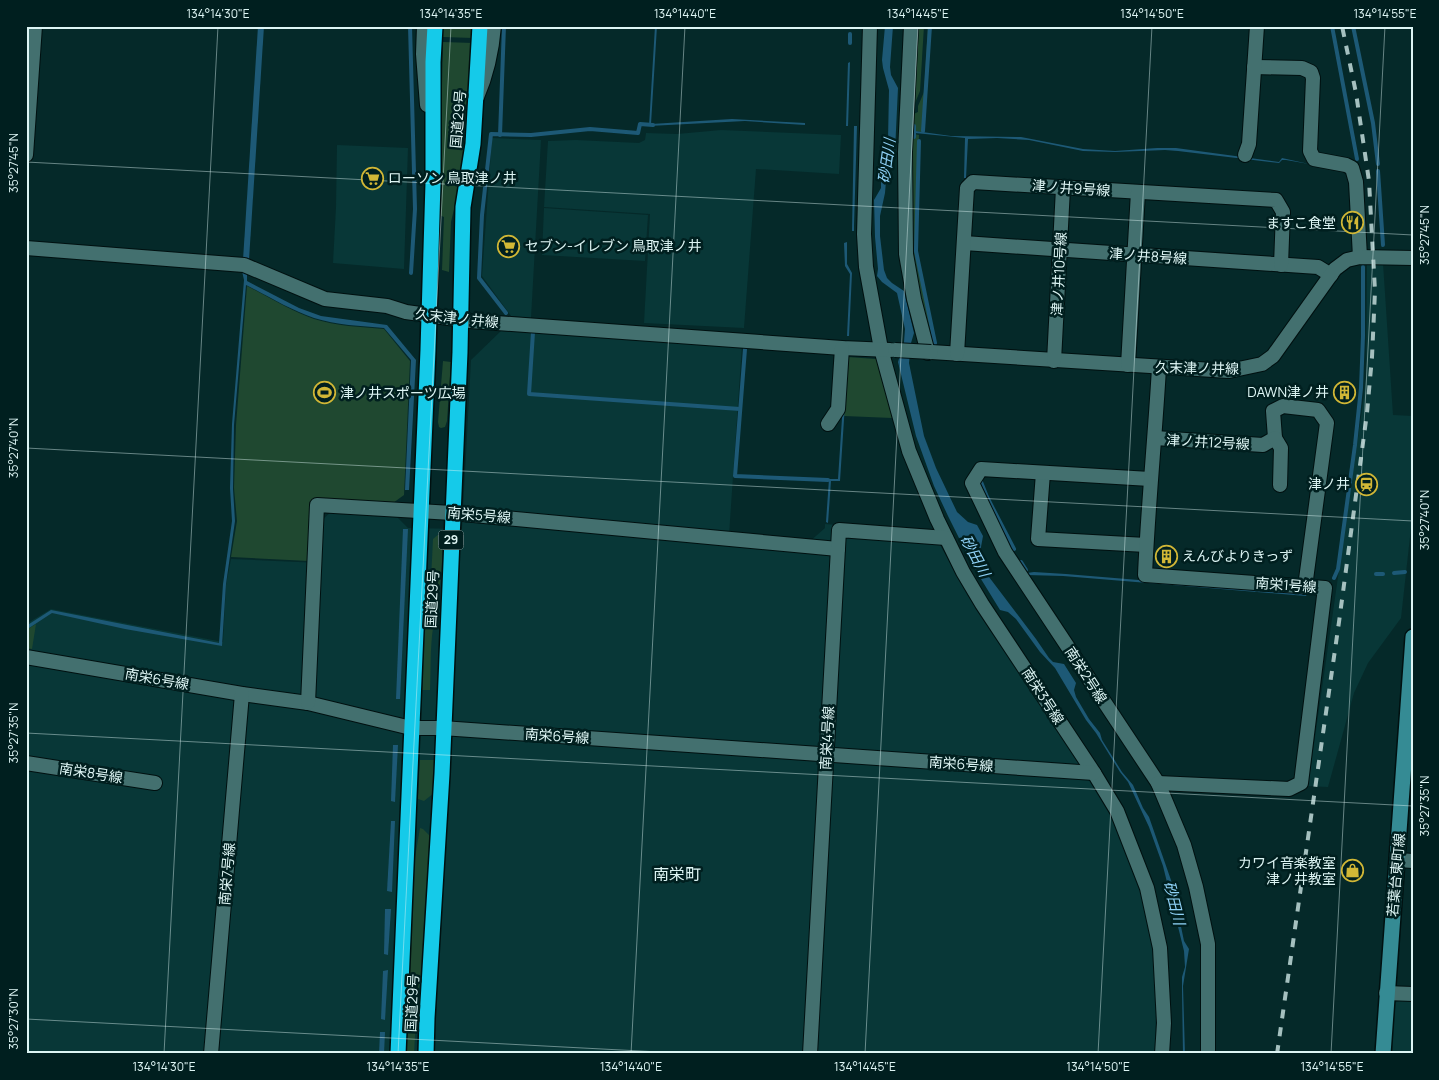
<svg xmlns="http://www.w3.org/2000/svg" width="1439" height="1080" viewBox="0 0 1439 1080" font-family="Manrope,'Noto Sans JP',sans-serif">
<rect width="100%" height="100%" fill="#052929"/>
<g fill="#083737">
<polygon points="721,130 841,135 839,174 756,169 744,328 644,323 650,214 544,207 548,141 576,140 639,143 645,140 646,133 677,134"/>
<polygon points="492,138 541,140 531,318 511,316 482,276"/>
<polygon points="337,145 408,148 404,269 333,263 336,207"/>
<polygon points="544,208 648,215 645,261 542,255"/>
<polygon points="1383,263 1393,415 1413,416 1413,510 1401,618 1368,663 1354,693 1328,787 1308,786 1362,410 1366,376 1367,264"/>
<polygon points="502,330 742,345 729,535 808,543 825,528 825,524 932,533 939,543 968,596 1095,786 1112,815 1140,881 1150,926 1157,976 1155,1054 26,1054 26,624 51,609 223,642 226,585 231,559 320,563 322,520 332,511 394,514 408,528 462,529 471,360"/>
<polygon points="1401,1000 1413,1000 1413,1054 1392,1054 1394,1003"/>
</g>
<g fill="#1f4830">
<polygon points="443,26 473,26 473,38 443,37"/>
<polygon points="919,26 924,26 920,91 915,103"/>
<polygon points="928,26 929,26 922,132 914,131 914,134 919,135 916,252 935,346 931,345 909,251 909,116 918,112 918,106 924,92"/>
<polygon points="443,42 473,43 466,136 461,179 451,222 449,272 442,270 444,217 439,215"/>
<path d="M247,286C269,297 291,311 314,319C336,326 361,327 384,329L410,361L404,495L393,503L312,500L309,561L231,557L237,521L234,488L236,425Z"/>
<polygon points="848,357 876,359 878,361 892,418 844,416"/>
<polygon points="443,361 451,362 447,421 445,427 441,428 439,427 438,422"/>
<path d="M439,534L442,537C444,568 438,598 433,628C430,648 431,670 430,690H422L423,627L431,580L433,539Z"/>
<polygon points="36,624 32,649 26,648 26,630"/>
<polygon points="420,760 436,760 434,793 424,801 418,799"/>
<polygon points="420,828 423,829 430,836 425,952 417,1000 414,1054 404,1054 412,875"/>
</g>
<g fill="#1d5976">
<polygon points="258,26 264,26 249,260 243,260"/>
<polygon points="655,26 657,26 651,124 732,119 805,123 805,125 745,121 649,126"/>
<polygon points="885,26 893,26 890,67 891,75 898,88 895,151 889,161 887,169 885,193 880,216 880,236 884,270 887,278 892,283 904,291 914,333 911,343 909,363 924,436 936,468 957,512 968,522 977,525 983,536 979,558 986,573 1036,639 1049,658 1053,662 1064,664 1076,683 1074,690 1076,697 1089,719 1100,733 1102,740 1122,772 1133,785 1143,808 1149,817 1172,883 1184,941 1189,949 1183,986 1185,1054 1183,1054 1182,991 1182,977 1185,967 1184,951 1163,866 1149,827 1128,782 1120,772 1096,733 1086,720 1055,668 1040,652 1016,619 1008,612 1000,610 973,566 948,516 934,486 916,436 898,362 904,342 905,329 897,293 882,282 877,276 878,269 875,237 874,200 881,188 881,164 888,140 889,90 883,68 882,60"/>
<polygon points="850,62 848,126 846,126 848,63"/>
<polygon points="854,126 857,126 854,226 854,231 852,231"/>
<polygon points="915,131 951,136 1021,137 1083,149 1115,151 1157,148 1176,148 1279,162 1282,158 1309,164 1286,160 1282,160 1279,163 1178,151 1165,150 1115,152 1083,151 1029,140 997,138 968,139 966,178 964,178 965,138 915,133"/>
<polygon points="847,242 847,264 852,273 849,336 847,336 850,274 845,266 844,243"/>
<path d="M242,271H247V281L299,308L321,316L387,325L416,360L409,490H405L411,360L384,328C361,326 336,325 314,318C290,310 268,296 246,285L234,425L233,489L235,521L226,584L222,646L125,629L52,613L26,630V626L51,610L219,643L223,584L232,521L230,488L232,424L244,280Z"/>
<polygon points="846,357 848,358 840,481 831,481 828,523 826,522 829,479 838,479"/>
<polygon points="403,529 408,529 400,699 396,699"/>
<polygon points="1034,572 1066,574 1307,594 1306,596 1063,576 1027,575 1027,573"/>
<polygon points="393,745 398,745 395,802 391,801"/>
<polygon points="391,821 395,821 392,892 387,891"/>
<polygon points="385,909 391,909 388,955 384,954"/>
<polygon points="388,970 385,1020 381,1019 383,971"/>
<polygon points="380,1032 385,1032 384,1054 379,1054"/>
</g>
<g fill="none" stroke-linecap="round" stroke-linejoin="round">
<g stroke="#1d5976" stroke-width="4">
<polyline points="410,26 415,209 411,273"/>
<polyline points="1332,26 1357,159"/>
<polyline points="1353,26 1373,123 1378,164"/>
<polyline points="850,43 850,34"/>
<polyline points="923,131 930,26"/>
<polyline points="500,135 504,26"/>
<polyline points="914,137 914,126"/>
<polyline points="919,141 916,251 935,343"/>
<polyline points="1378,171 1383,245"/>
<polyline points="506,313 479,278 482,215 491,134 531,135 590,129 638,133 640,124 653,125"/>
<polyline points="533,332 529,394 740,409"/>
<polyline points="745,349 735,476 828,480"/>
<polyline points="981,482 987,497 1014,549"/>
<polyline points="1021,562 1026,570"/>
<polyline points="1394,573 1405,572"/>
<polyline points="1376,574 1383,574"/>
<polyline points="1334,578 1338,569 1355,445 1361,388 1363,336 1363,267"/>
</g>
<defs>
<g id="street">
<polyline points="424,26 423,54 427,105"/>
<polyline points="870,26 864,234 866,267 881,349 909,451 937,519 963,572 982,604 1094,773 1117,811 1147,888 1160,948 1164,1023 1162,1054"/>
<polyline points="911,26 905,152 906,254 914,299 928,353"/>
<polyline points="1254,67 1302,68 1311,72 1313,78 1310,151 1314,159 1346,165 1352,168 1356,182 1360,257"/>
<path d="M477,97C487,74 492,51 494,26"/>
<polyline points="26,155 35,26"/>
<polyline points="1245,155 1249,144 1257,26"/>
<polyline points="964,243 1318,267 1331,275"/>
<polyline points="26,248 244,265 325,299 387,306 406,312 470,321 842,348 890,350"/>
<polyline points="931,352 1229,371 1262,364 1273,356 1335,269 1347,260 1360,257 1413,258"/>
<polyline points="957,354 967,188 973,182 1276,200 1283,212 1281,265"/>
<polyline points="1054,361 1063,188"/>
<polyline points="1128,365 1138,192"/>
<polyline points="828,424 838,409 842,348"/>
<polyline points="1155,438 1263,445 1275,438 1273,411 1283,406 1318,410 1327,423 1305,587"/>
<polyline points="1275,438 1281,448 1280,485"/>
<polyline points="1043,473 1038,539 1146,545"/>
<polyline points="1150,479 981,469 972,483 1005,552 1158,783 1184,845 1196,887 1208,944 1208,1054"/>
<polyline points="26,657 242,694 308,703 411,728 442,728 1094,773"/>
<polyline points="308,703 317,505 452,513 838,549"/>
<polyline points="26,763 155,783"/>
<path d="M1158,783L1289,789L1301,783L1325,588L1145,575C1148,506 1155,437 1159,368"/>
<polyline points="1398,860 1413,861"/>
<polyline points="1386,993 1413,994"/>
<polyline points="211,1054 242,694"/>
<polyline points="810,1054 839,530 946,538"/>
</g>
<polyline id="secondary" points="1383,1054 1413,637"/>
<g id="highway">
<polyline points="398,1054 428,350 433,183 433,62 435,26"/>
<polyline points="426,1054 427,1018 442,774 460,352 463,207 473,144 480,26"/>
</g>
</defs>
<use href="#street" stroke="#001010" stroke-width="16"/>
<use href="#secondary" stroke="#001010" stroke-width="18"/>
<use href="#highway" stroke="#001010" stroke-width="18"/>
<use href="#street" stroke="#43706f" stroke-width="14"/>
<use href="#secondary" stroke="#358b94" stroke-width="15"/>
<use href="#highway" stroke="#15cae9" stroke-width="15"/>
<polyline stroke="#a5c0bf" stroke-width="4" stroke-dasharray="9 9" stroke-linecap="butt" points="1277,1054 1339,622 1367,413 1372,357 1375,291 1369,181 1356,93 1342,26"/>
<defs>
<polyline id="street-bridge" points="895,350 931,352"/>
</defs>
<use href="#street-bridge" stroke="#001010" stroke-width="16" stroke-linecap="butt"/>
<use href="#street-bridge" stroke="#43706f" stroke-width="14"/>
</g>
<path fill="none" stroke="#ddf5f4" stroke-width="1" stroke-opacity="0.45" d="M26,162L1413,235M26,448L1413,521M26,733L1413,806M26,1019L698,1054M164,1054L218,26M398,1054L451,26M631,1054L685,26M865,1054L918,26M1098,1054L1152,26M1331,1054L1385,26"/>
<defs>
<symbol id="supermarket-ring" viewBox="-11 -11 22 22"><circle r="9.5" fill="#001f1f" stroke="#d1b736" stroke-width="1.5"/><path d="M-6-5.5h2.5l.6 2H6L4.5 2H-2.5L-4.4-4H-6ZM-1.5 3.2a1.3 1.3 0 1 0 .1 0ZM3 3.2a1.3 1.3 0 1 0 .1 0Z" fill="#d1b736"/></symbol>
<symbol id="restaurant-ring" viewBox="-11 -11 22 22"><circle r="9.5" fill="#001f1f" stroke="#d1b736" stroke-width="1.5"/><path d="M-5-6h1v4h1v-4h1v4h1v-4h1v5L-1.5 .5V6h-2V.5L-5-1ZM5-6V6H3V1.5H1.5Q1.5-4 5-6Z" fill="#d1b736"/></symbol>
<symbol id="building-ring" viewBox="-11 -11 22 22"><circle r="9.5" fill="#001f1f" stroke="#d1b736" stroke-width="1.5"/><path d="M-4-6H4V6H1V3H-1V6H-4ZM-2.5-4.3h1.7v1.8h-1.7ZM.8-4.3h1.7v1.8H.8ZM-2.5-1h1.7V.8h-1.7ZM.8-1h1.7V.8H.8Z" fill="#d1b736"/></symbol>
<symbol id="stadium-ring" viewBox="-11 -11 22 22"><circle r="9.5" fill="#001f1f" stroke="#d1b736" stroke-width="1.5"/><path d="M0-5a6.5 5 0 1 0 0 10a6.5 5 0 1 0 0-10ZM-3.5-1.8h7v3.6h-7Z" fill="#d1b736"/></symbol>
<symbol id="station-ring" viewBox="-11 -11 22 22"><circle r="9.5" fill="#001f1f" stroke="#d1b736" stroke-width="1.5"/><path d="M-3-6H3Q5-6 5-4V2Q5 4 3 4L4.5 6H3L1.5 4h-3L-3 6H-4.5L-3 4Q-5 4-5 2V-4Q-5-6-3-6ZM-3.5-4v3h7v-3ZM-3.5 1v1.5H-2V1ZM2 1v1.5H3.5V1Z" fill="#d1b736"/></symbol>
<symbol id="shop-ring" viewBox="-11 -11 22 22"><circle r="9.5" fill="#001f1f" stroke="#d1b736" stroke-width="1.5"/><path d="M-5-2.5h2.3a2.7 3.5 0 0 1 5.4 0H5L5.5 6h-11ZM-1.5-2.5h3a1.5 2.3 0 0 0-3 0Z" fill="#d1b736"/></symbol>
</defs>
<g fill-rule="evenodd">
<use href="#supermarket-ring" x="360" y="166" width="25" height="25"/>
<use href="#restaurant-ring" x="1340" y="210" width="25" height="25"/>
<use href="#supermarket-ring" x="496" y="234" width="25" height="25"/>
<use href="#building-ring" x="1332" y="380" width="25" height="25"/>
<use href="#stadium-ring" x="312" y="380" width="25" height="25"/>
<use href="#station-ring" x="1354" y="472" width="25" height="25"/>
<use href="#building-ring" x="1154" y="544" width="25" height="25"/>
<use href="#shop-ring" x="1340" y="858" width="25" height="25"/>
</g>
<g text-anchor="middle" stroke-width="5" stroke-linejoin="round" paint-order="stroke">
<rect fill="#001f1f" stroke="#9bb5b4" stroke-width="1" x="438.5" y="530.5" width="25" height="19" rx="4"/>
<g font-size="12" font-weight="bold" fill="#ddf5f4">
<text x="451" y="544">29</text>
</g>
<g font-size="14" fill="#ddf5f4" stroke="#001f1f">
<text transform="translate(458 119) rotate(-85)" y="5">国道29号</text>
<text transform="translate(1071 188) rotate(4)" y="5">津ノ井9号線</text>
<text transform="translate(1148 256) rotate(4)" y="5">津ノ井8号線</text>
<text transform="translate(1059 274) rotate(-87)" y="5">津ノ井10号線</text>
<text transform="translate(457 318) rotate(6)" y="5">久末津ノ井線</text>
<text transform="translate(1197 368) rotate(1)" y="5">久末津ノ井線</text>
<text transform="translate(1208 442) rotate(3)" y="5">津ノ井12号線</text>
<text transform="translate(479 515) rotate(5)" y="5">南栄5号線</text>
<text transform="translate(1286 585) rotate(4)" y="5">南栄1号線</text>
<text transform="translate(432 599) rotate(-87)" y="5">国道29号</text>
<text transform="translate(1086 675) rotate(57)" y="5">南栄2号線</text>
<text transform="translate(157 679) rotate(10)" y="5">南栄6号線</text>
<text transform="translate(1043 696) rotate(57)" y="5">南栄3号線</text>
<text transform="translate(557 736) rotate(4)" y="5">南栄6号線</text>
<text transform="translate(827 738) rotate(-87)" y="5">南栄4号線</text>
<text transform="translate(961 764) rotate(4)" y="5">南栄6号線</text>
<text transform="translate(91 773) rotate(9)" y="5">南栄8号線</text>
<text transform="translate(227 874) rotate(-85)" y="5">南栄7号線</text>
<text transform="translate(1396 875) rotate(-85)" y="5">若葉台東町線</text>
<text transform="translate(412 1003) rotate(-87)" y="5">国道29号</text>
</g>
<g font-size="14" fill="#ddf5f4" stroke="#001f1f" text-anchor="start">
<text x="388" y="183">ローソン 鳥取津ノ井</text>
<text x="1336" y="228" text-anchor="end">ますこ食堂</text>
<text x="525" y="251">セブン-イレブン 鳥取津ノ井</text>
<text x="1329" y="397" text-anchor="end">DAWN津ノ井</text>
<text x="340" y="398">津ノ井スポーツ広場</text>
<text x="1350" y="489" text-anchor="end">津ノ井</text>
<text x="1182" y="561">えんびよりきっず</text>
<text x="1336" y="868" text-anchor="end">カワイ音楽教室<tspan x="1336" dy="16">津ノ井教室</tspan></text>
</g>
<g font-size="15" font-style="italic" fill="#8fd2f7" stroke="#001f1f">
<text transform="translate(887 161) rotate(-82)" y="5">砂田川</text>
<text transform="translate(975 556) rotate(62)" y="5">砂田川</text>
<text transform="translate(1174 903) rotate(76)" y="5">砂田川</text>
</g>
<g font-size="16" fill="#ddf5f4" stroke="#001f1f">
<text x="677" y="880">南栄町</text>
</g>
</g>
<rect width="1439" height="1080" fill="none" stroke="#001f1f" stroke-width="55"/>
<rect x="28" y="28" width="1384" height="1024" fill="none" stroke="#ddf5f4" stroke-width="2"/>
<g font-size="12" text-anchor="middle" fill="#ddf5f4">
<text x="218" y="18">134°14'30"E</text>
<text x="451" y="18">134°14'35"E</text>
<text x="685" y="18">134°14'40"E</text>
<text x="918" y="18">134°14'45"E</text>
<text x="1152" y="18">134°14'50"E</text>
<text x="1385" y="18">134°14'55"E</text>
<text transform="translate(14 163) rotate(-90)" y="4">35°27'45"N</text>
<text transform="translate(1425 235) rotate(-90)" y="4">35°27'45"N</text>
<text transform="translate(14 448) rotate(-90)" y="4">35°27'40"N</text>
<text transform="translate(1425 520) rotate(-90)" y="4">35°27'40"N</text>
<text transform="translate(14 733) rotate(-90)" y="4">35°27'35"N</text>
<text transform="translate(1425 806) rotate(-90)" y="4">35°27'35"N</text>
<text transform="translate(14 1019) rotate(-90)" y="4">35°27'30"N</text>
<text x="164" y="1071">134°14'30"E</text>
<text x="398" y="1071">134°14'35"E</text>
<text x="631" y="1071">134°14'40"E</text>
<text x="865" y="1071">134°14'45"E</text>
<text x="1098" y="1071">134°14'50"E</text>
<text x="1332" y="1071">134°14'55"E</text>
</g>
</svg>
